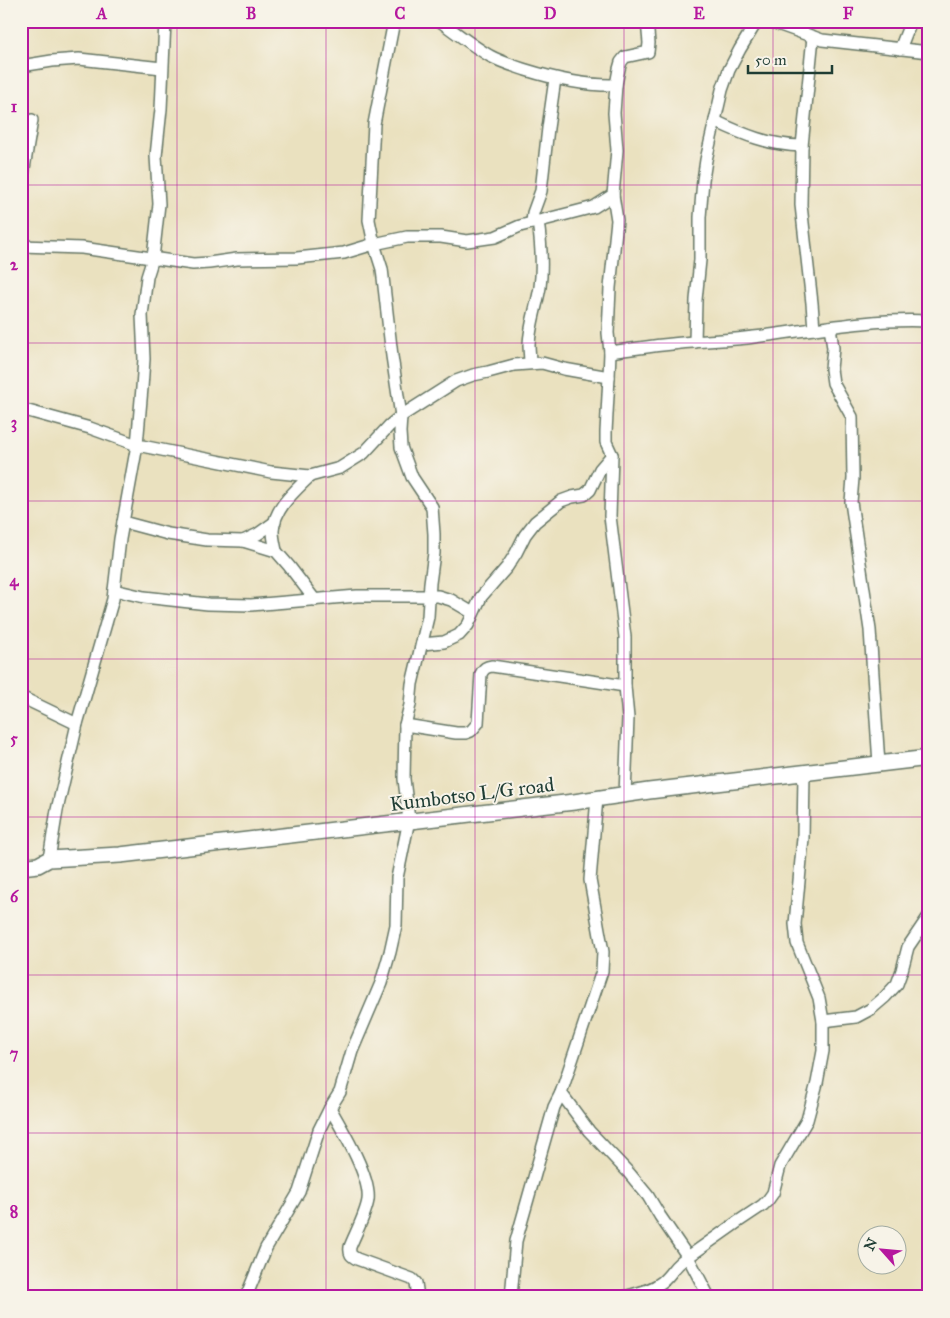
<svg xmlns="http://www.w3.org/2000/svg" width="950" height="1318" viewBox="0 0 950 1318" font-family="'IM FELL Great Primer',serif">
<rect width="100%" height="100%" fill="#f7f3e8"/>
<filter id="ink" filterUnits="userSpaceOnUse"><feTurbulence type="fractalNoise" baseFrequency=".02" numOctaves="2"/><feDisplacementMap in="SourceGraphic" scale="10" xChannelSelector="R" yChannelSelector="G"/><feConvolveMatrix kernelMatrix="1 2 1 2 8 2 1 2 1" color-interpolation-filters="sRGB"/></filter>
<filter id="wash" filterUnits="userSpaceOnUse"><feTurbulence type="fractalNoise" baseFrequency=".0096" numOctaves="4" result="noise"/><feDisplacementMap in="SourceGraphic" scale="20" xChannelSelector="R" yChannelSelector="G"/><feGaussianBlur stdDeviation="1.12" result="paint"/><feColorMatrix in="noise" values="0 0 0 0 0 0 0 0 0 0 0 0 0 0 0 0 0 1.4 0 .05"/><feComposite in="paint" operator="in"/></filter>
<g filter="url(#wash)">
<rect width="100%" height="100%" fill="#eae1bf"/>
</g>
<g filter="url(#ink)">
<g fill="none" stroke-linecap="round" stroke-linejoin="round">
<defs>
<g id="street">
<path d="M440,21C456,33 473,46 490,56C501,62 514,66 526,70C555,79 585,86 616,85"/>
<polyline points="769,21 822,40 929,52"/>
<polyline points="813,37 802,146 801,205 812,303 814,329"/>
<polyline points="900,49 911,21"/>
<polyline points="21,66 52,61 79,59 162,68"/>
<path d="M715,121C744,135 769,145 802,146"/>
<polyline points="21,186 32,120"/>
<polyline points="532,223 533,213 541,191 548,128 555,79"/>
<polyline points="21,246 82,248 193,264 209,263 237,259 297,258 344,253 374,244 407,237 441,237 467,241 495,237 520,226 594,207 613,195"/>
<polyline points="830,327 833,348 831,369 833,383 852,417 853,478 851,502 870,630 879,764"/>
<polyline points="695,342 696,300 700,260 700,217 703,180 706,160 722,90 729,70 740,49 757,21"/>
<path d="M610,352C637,348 665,344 693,342C713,340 734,340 754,337C812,330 870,318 929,321"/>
<path d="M530,363C530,357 529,350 529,344C530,324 537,306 540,287C543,265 541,243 538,221"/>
<polyline points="21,409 90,428 137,445 271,472 310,476 340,468 364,453 389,426 401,416 456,381 473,375 488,372 514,365 542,363 564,369 609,377"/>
<polyline points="123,522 168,534 207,540 243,541 276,551 289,566 315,600"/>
<polyline points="243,541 258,534 275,522"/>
<path d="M276,551C275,545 273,538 273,531C274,508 295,491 310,476"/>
<polyline points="114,590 144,597 208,604 251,605 357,596 438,596 451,600 473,613"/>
<polyline points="422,644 444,642 459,635 468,625 481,597 507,567 516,553 525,535 535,522 561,501 572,497 584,495 590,490 600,469 612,455"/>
<polyline points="21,697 77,724"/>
<path d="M405,725L456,733H466L471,731L478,723L481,674C484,668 486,667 492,666L625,686"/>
<polyline points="625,795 628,718 625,686 625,637 610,516 612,455 606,442 606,432 609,377 610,352 608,333 610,288 617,220 613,195 617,150 614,113 616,85 619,69 621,62 625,57 648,52 649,43 647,21"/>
<polyline points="597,798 590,880 603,952 602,971 561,1093 589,1131 629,1173 648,1196 660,1216 688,1257 709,1297"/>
<polyline points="49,859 57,810 77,724 113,599 120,539 137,445 142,388 144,359 142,315 147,277 153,258 159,204 156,156 161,109 165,21"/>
<polyline points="823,1021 856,1017 871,1009 885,997 897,984 902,970 908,947 929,916"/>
<path d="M330,1108C342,1129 371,1177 368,1200C366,1214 355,1234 350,1247C349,1254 351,1256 357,1259L412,1279L416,1283L418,1297"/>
<polyline points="246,1297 266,1248 299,1192 319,1130 330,1108 340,1092 352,1051 381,983 390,952 396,925 397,878 409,820 404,779 405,725 410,705 412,684 428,617 430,583 434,553 434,534 432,507 412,477 401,447 400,432 401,416 392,356 382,269 374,244 369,220 374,124 394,21"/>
<polyline points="511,1297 516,1241 554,1107 561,1093"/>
<path d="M624,1297C637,1293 651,1291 662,1282C673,1273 674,1264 688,1257L739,1221L763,1205L768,1200L773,1193L780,1166L807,1120L817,1083L823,1051V1021L819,998L797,943L795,924L803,838L804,773"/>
</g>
<polyline id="secondary" points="21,867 38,865 49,859 120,855 574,802 649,791 929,758"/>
</defs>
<use href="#street" stroke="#667665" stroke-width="14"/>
<use href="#secondary" stroke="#667665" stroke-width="18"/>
<use href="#street" stroke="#fff" stroke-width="11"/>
<use href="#secondary" stroke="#fff" stroke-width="15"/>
</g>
</g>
<path fill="none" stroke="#b5179e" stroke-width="1" stroke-opacity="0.55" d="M177,21V1297M326,21V1297M475,21V1297M624,21V1297M773,21V1297M21,185H929M21,343H929M21,501H929M21,659H929M21,817H929M21,975H929M21,1133H929"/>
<g text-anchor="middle" stroke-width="4" stroke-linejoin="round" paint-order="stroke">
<g font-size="20" fill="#1f3d34" stroke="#f7f3e8">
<text transform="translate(472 794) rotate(-7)" y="7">Kumbotso L/G road</text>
</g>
</g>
<rect width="950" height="1318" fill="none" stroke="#f7f3e8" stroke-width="55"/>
<g transform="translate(882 1250) rotate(297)"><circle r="24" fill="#f7f3e8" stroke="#a1aaa0"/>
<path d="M0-4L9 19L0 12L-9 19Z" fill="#b5179e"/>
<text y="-8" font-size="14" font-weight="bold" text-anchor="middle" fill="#1f3d34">N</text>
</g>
<path d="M748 65v8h84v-8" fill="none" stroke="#1f3d34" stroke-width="2.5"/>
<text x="755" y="65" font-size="15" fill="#1f3d34" stroke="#f7f3e8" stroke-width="4" paint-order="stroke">50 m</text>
<rect x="28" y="28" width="894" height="1262" fill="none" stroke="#b5179e" stroke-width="2"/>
<g font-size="16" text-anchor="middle" font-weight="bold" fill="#b5179e">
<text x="102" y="19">A</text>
<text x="251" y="19">B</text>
<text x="400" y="19">C</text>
<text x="550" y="19">D</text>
<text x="699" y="19">E</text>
<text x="848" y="19">F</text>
<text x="14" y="112">1</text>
<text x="14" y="270">2</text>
<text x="14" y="428">3</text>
<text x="14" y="586">4</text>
<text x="14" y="744">5</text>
<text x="14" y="902">6</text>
<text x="14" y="1059">7</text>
<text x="14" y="1217">8</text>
</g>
</svg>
